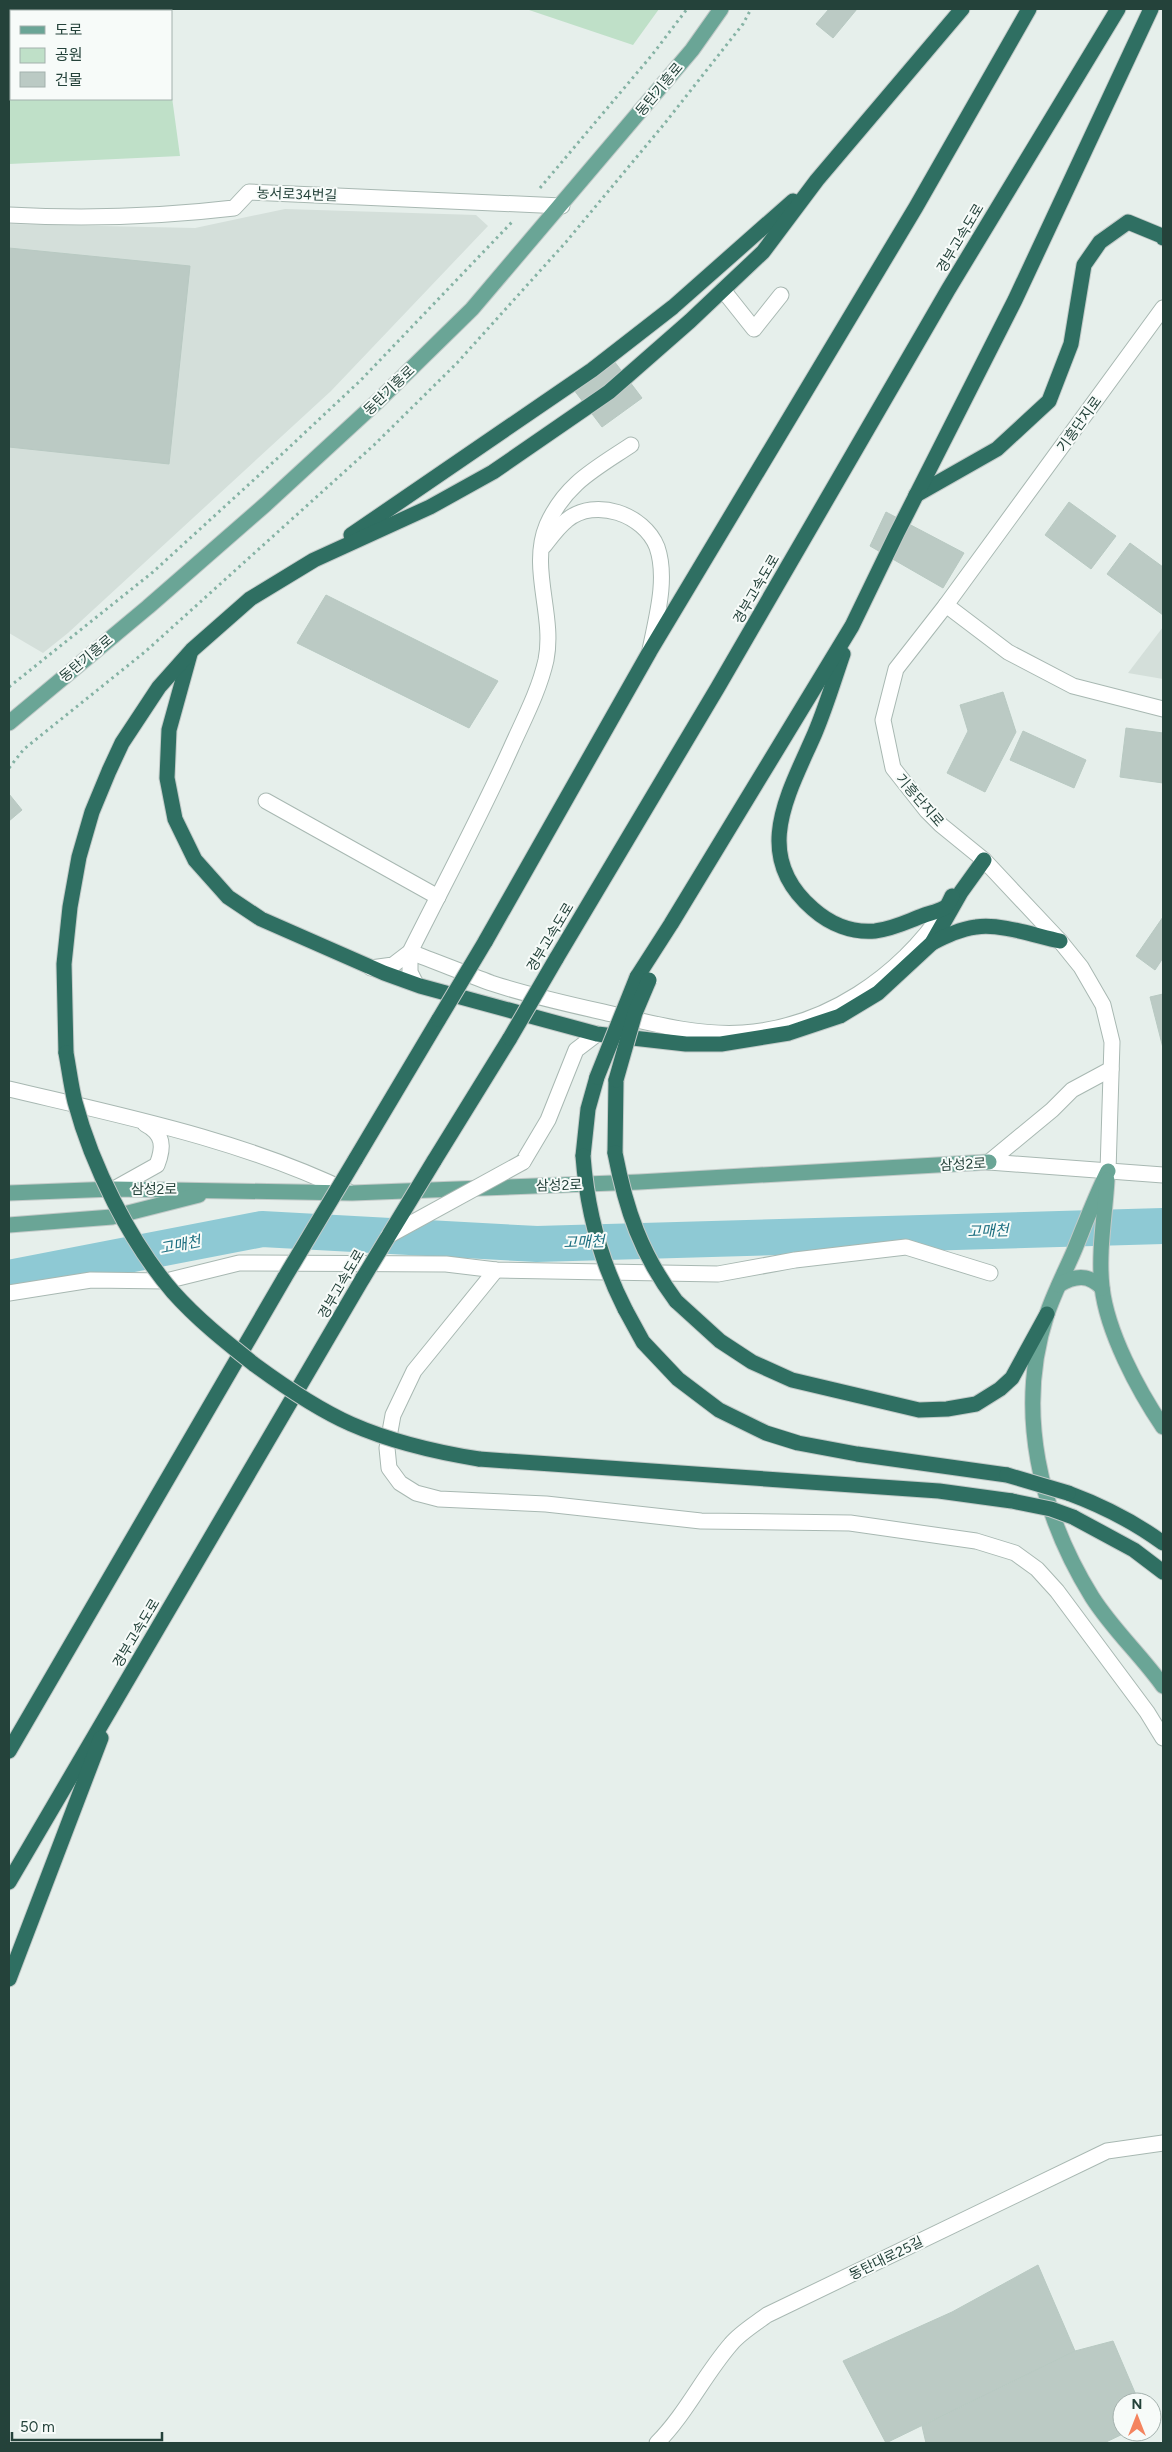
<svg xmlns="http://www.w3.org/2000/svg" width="1172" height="2452" viewBox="0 0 1172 2452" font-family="Figtree,'Noto Sans KR',sans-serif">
<rect width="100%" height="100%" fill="#e6efeb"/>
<g fill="#d4dfda">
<polygon points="285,209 476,215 488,226 331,391 68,633 43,653 9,633 9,224 195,228"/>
<polygon points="1163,627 1163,679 1128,673"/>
</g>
<g fill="#bfe0c8">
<polygon points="9,9 166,9 166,11 11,11 11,99 171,99 171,90 180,156 9,164"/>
<polygon points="526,9 659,9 633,45"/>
</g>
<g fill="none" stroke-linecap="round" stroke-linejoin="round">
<polyline stroke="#8ec9d4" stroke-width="36" points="9,1278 262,1229 537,1244 1163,1226"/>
</g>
<g fill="#bbcac4" stroke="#b8c9c2">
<polygon points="829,9 857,9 833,38 816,24"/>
<polygon points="9,248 190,266 169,464 9,447"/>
<polygon points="614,361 642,398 602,427 574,390"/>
<polygon points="1069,502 1116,536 1091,569 1045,535"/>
<polygon points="886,512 964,553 943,588 870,546"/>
<polygon points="1130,543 1163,567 1163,615 1107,574"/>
<polygon points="326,595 498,681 469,728 297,643"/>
<polygon points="1003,692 1016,732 985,792 947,773 968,731 960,705"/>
<polygon points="1126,728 1163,733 1163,783 1120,777"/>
<polygon points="1023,731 1086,760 1074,788 1010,760"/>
<polygon points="9,794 22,810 9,821"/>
<polygon points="1163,917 1163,958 1155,970 1136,956"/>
<polygon points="1163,994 1163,1048 1150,997"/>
<polygon points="1038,2265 1075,2351 886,2443 843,2361 952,2312"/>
<polygon points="1113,2341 1139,2402 1122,2402 1122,2432 1127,2432 1104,2443 926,2443 922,2426 1075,2351"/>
</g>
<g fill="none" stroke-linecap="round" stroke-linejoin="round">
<defs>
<g id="minor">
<path d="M9,215C85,219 158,217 234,208L249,192L562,206"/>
<polyline points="723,290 754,329 781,295"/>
<path d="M544,546C551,537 558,527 567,520C595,497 644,514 657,547C668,579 656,619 650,650"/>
<polyline points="946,605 1008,652 1073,686 1163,709"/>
<polyline points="266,801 438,897"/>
<path d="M410,952C437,962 464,973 491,983C530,996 572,1005 612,1014C654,1024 699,1036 743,1033C826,1027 899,977 945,909"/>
<polyline points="410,952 410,972 416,984"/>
<path d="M371,968L393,965L410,952C444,884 480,817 511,748C524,719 539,691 546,660C555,615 529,568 547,525C565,484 595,469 631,445"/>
<path d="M9,1089C123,1116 242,1140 349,1192"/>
<polyline points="523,1162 548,1120 576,1050 597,1034"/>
<polyline points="989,1162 1163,1175"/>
<polyline points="989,1162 1052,1110 1072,1090 1111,1069"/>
<polyline points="1108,1171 1112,1042 1103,1005 1081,967 1060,941 984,860 941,825 927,811 893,768 883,720 896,669 946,605 1163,308"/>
<path d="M114,1189L157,1165C164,1147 164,1134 145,1124"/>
<polyline points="496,1270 414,1371 393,1415 387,1448 389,1468 400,1483 416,1493 439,1499 546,1504 701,1521 850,1523 976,1541 1015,1553 1037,1569 1057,1591 1147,1712 1163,1738"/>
<polyline points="9,1293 91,1280 166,1281 239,1263 446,1264 496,1270 718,1274 795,1260 906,1247 990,1273"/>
<path d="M657,2443C686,2414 704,2375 731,2344C740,2333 755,2324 767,2315L1107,2151L1163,2143"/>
</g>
<g id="major">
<polyline points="9,723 148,607 266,504 378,401 472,309 692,50 721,9"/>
<path d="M1108,1171C1095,1197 1085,1224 1074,1251C1065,1272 1054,1293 1047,1314C1015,1411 1040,1513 1092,1597C1113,1630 1141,1655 1163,1686"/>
<path d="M1107,1180C1105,1215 1098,1252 1102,1287C1107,1332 1138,1390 1163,1427"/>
<polyline points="9,1193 114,1189 352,1193 639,1182 989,1162"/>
<polyline points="9,1225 112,1217 199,1195"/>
<path d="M1059,1285C1075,1275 1089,1274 1102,1288"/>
</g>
<g id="highway">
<polyline points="916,495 997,449 1049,401 1071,344 1084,265 1100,242 1128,222 1162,236 1163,238"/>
<polyline points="351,535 592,370 673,307 793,201"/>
<polyline points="190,654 169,730 167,778 175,819 195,860 228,897 261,919 384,973 420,986 597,1034 686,1044 721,1044 789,1033 840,1016 878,993 932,943 961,892 984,860"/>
<path d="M843,654C834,680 826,707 815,733C789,793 750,855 813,909C830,924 852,933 875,931C893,929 906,922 922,916C929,913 937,912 944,908C948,906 950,900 952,896"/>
<polyline points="485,942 650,651 916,207 1029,9"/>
<path d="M932,943C946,936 960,929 976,927C1000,923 1036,936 1060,941"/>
<polyline points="556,959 718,687 948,290 1118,9"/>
<polyline points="637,977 671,924 852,626 897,533 1015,300 1151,9"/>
<polyline points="66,1053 64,964 70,907 79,857 92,812 109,771 122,743 159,687 192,650 250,599 314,560 430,507 493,472 609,392 690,321 763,252 817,180 962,9"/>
<polyline points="615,1153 616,1080"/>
<polyline points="583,1156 588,1109 597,1077"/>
<polyline points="355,1160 439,1019"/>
<polyline points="434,1161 510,1038"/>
<polyline points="676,1301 720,1341 752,1362 792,1380 919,1410 947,1409 976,1404 1000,1389 1012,1378 1047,1314"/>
<polyline points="625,1309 643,1342 678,1379 719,1410 766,1433 798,1443 857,1454 1007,1475"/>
<polyline points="479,1459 939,1491 1012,1501"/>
<path d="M1068,1493C1103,1506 1133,1521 1163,1543"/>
<polyline points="1073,1517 1134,1550 1163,1572"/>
<polyline points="9,1751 285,1277"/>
<polyline points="9,1882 363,1278"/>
<polyline points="9,1979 101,1738"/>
</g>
</defs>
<use href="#minor" stroke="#a8b8b2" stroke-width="17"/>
<use href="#major" stroke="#c2cac8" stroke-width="17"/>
<use href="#highway" stroke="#c2cac8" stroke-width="17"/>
<g stroke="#86b3a5" stroke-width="3" stroke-dasharray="2.5 4" stroke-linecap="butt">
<polyline points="540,188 652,55 687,9"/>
<polyline points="9,687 153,572 281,455 361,380 512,222"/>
<polyline points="9,768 24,749 146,651 374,445 457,363 566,242 665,123 743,24 751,9"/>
</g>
<use href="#minor" stroke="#fff" stroke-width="15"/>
<use href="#major" stroke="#6aa596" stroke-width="15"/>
<use href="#highway" stroke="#2f6f62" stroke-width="15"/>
<defs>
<polyline id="minor-bridge" points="388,1236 523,1162"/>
<g id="highway-bridge">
<polyline points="439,1019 485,942"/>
<polyline points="510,1038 556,959"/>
<path d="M66,1053C69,1069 71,1086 75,1102C92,1166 130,1242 173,1292C198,1320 226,1342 255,1365C285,1387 317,1409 351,1424C392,1442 435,1452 479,1459"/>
<polyline points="597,1077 637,977"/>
<polyline points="616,1080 635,1013 649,980"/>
<path d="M615,1153C626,1210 641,1254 676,1301"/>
<path d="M583,1156C587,1210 600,1260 625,1309"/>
<polyline points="285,1277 355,1160"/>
<polyline points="363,1278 434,1161"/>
<polyline points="1007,1475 1068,1493"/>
<polyline points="1012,1501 1051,1509 1073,1517"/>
</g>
</defs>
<use href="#minor-bridge" stroke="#a8b8b2" stroke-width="17" stroke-linecap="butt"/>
<use href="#highway-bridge" stroke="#c2cac8" stroke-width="17" stroke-linecap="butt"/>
<use href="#minor-bridge" stroke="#fff" stroke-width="15"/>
<use href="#highway-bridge" stroke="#2f6f62" stroke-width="15"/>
</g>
<g text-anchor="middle" stroke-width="4" stroke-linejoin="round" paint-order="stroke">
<g font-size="14" fill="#24423a" stroke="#f7fbf9">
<text transform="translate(659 89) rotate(-50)" y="5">동탄기흥로</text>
<text transform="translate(297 194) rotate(2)" y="5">농서로34번길</text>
<text transform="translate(960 238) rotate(-59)" y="5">경부고속도로</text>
<text transform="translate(389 390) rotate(-44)" y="5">동탄기흥로</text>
<text transform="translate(1079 424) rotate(-54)" y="5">기흥단지로</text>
<text transform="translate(756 589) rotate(-60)" y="5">경부고속도로</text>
<text transform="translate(86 658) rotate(-40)" y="5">동탄기흥로</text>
<text transform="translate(920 800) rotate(49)" y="5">기흥단지로</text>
<text transform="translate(550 937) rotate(-59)" y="5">경부고속도로</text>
<text transform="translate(963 1164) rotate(-3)" y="5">삼성2로</text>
<text transform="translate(559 1185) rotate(-2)" y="5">삼성2로</text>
<text x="154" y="1194">삼성2로</text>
<text transform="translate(341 1284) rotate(-60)" y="5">경부고속도로</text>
<text transform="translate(136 1633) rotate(-59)" y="5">경부고속도로</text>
<text transform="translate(886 2258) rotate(-26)" y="5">동탄대로25길</text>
</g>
<g font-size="15" font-style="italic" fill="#1c6f80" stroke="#f7fbf9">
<text transform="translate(988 1231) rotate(-2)" y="5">고매천</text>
<text transform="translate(584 1242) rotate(-2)" y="5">고매천</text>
<text transform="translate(180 1245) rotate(-11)" y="5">고매천</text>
</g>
</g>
<rect width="1172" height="2452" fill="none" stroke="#24423a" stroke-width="20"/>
<rect x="10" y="10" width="162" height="90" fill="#f7fbf9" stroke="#a3b1ad"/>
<rect x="20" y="26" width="25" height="8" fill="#6aa596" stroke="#a3b1ad"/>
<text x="55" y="35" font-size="15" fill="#24423a">도로</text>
<rect x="20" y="48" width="25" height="15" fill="#bfe0c8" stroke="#a3b1ad"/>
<text x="55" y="60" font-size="15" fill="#24423a">공원</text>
<rect x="20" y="72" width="25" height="15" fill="#bbcac4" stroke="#a3b1ad"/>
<text x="55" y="85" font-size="15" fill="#24423a">건물</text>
<g transform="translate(1137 2417)"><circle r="24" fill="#f7fbf9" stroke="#a3b1ad"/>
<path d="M0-4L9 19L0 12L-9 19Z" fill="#f4845f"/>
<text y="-8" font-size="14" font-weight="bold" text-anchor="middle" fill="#24423a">N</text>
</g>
<path d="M12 2432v8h150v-8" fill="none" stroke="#24423a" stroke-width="2.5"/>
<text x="20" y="2432" font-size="15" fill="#24423a" stroke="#f7fbf9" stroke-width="4" paint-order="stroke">50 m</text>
</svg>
